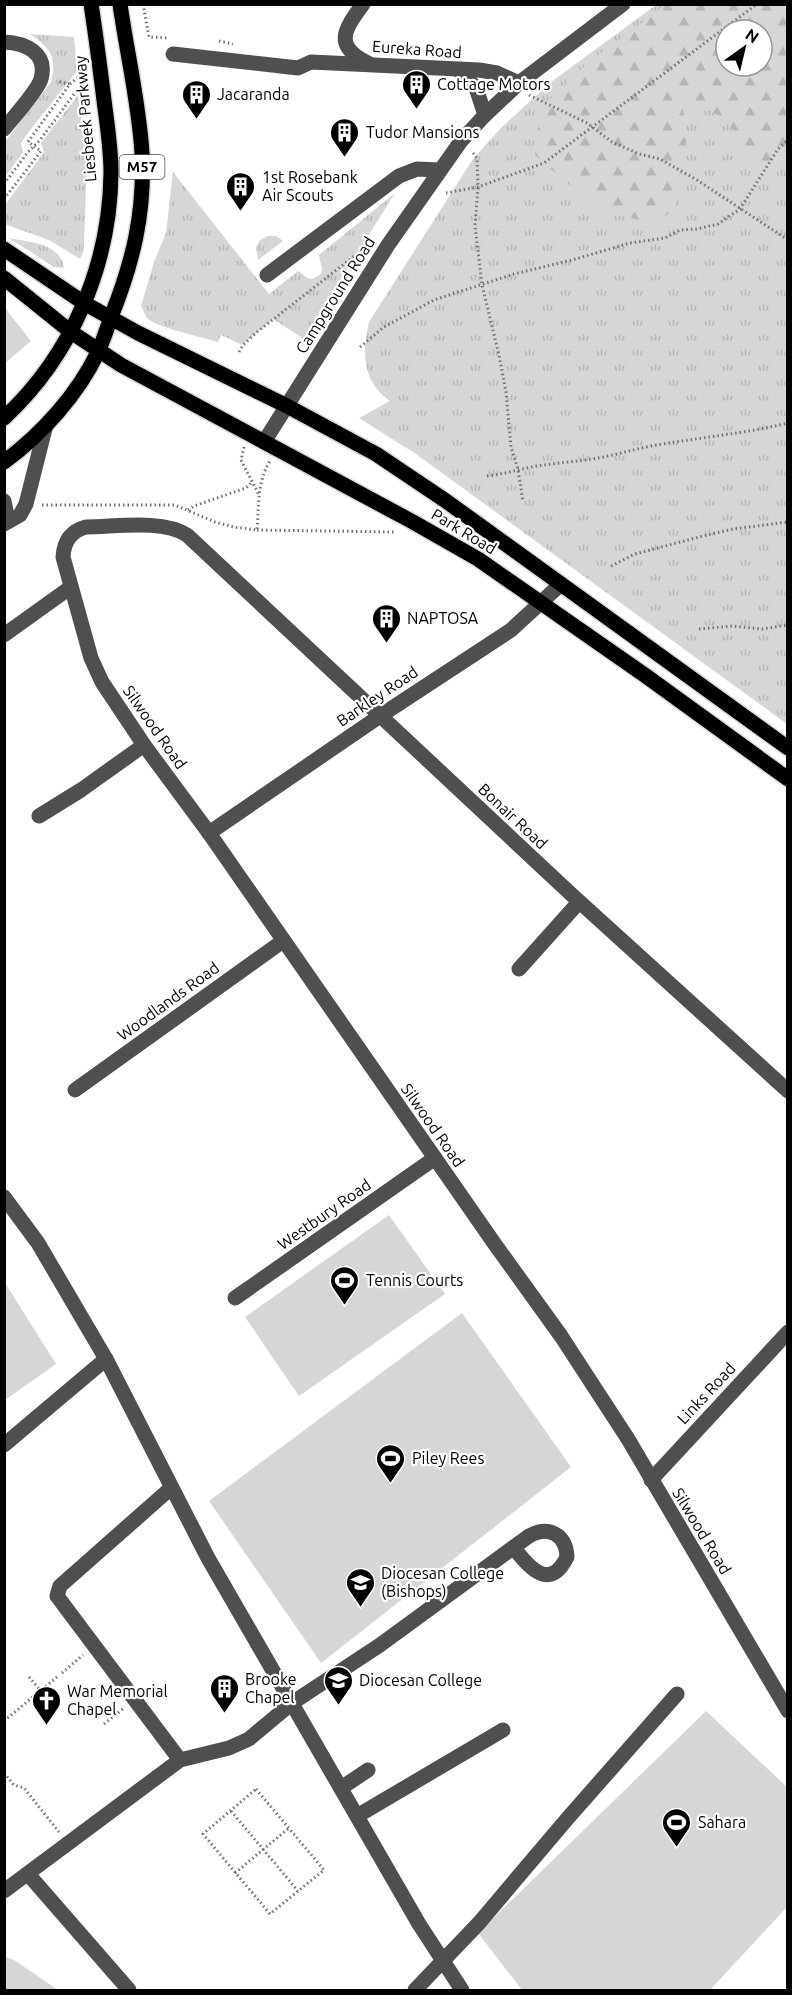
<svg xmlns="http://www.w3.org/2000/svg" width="792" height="1995" viewBox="0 0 792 1995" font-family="Ubuntu,sans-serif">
<defs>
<pattern id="grass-tufts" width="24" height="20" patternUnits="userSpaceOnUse" patternTransform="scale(1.5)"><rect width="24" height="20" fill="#d6d6d6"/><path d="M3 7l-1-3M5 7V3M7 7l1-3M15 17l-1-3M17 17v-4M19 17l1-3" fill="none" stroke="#b6b6b6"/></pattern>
<pattern id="forest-firs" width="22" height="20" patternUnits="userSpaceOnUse" patternTransform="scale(1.5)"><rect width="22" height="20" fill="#d6d6d6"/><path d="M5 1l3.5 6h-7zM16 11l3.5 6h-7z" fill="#b6b6b6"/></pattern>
</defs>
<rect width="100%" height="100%" fill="#fff"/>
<g fill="url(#grass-tufts)" fill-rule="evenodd">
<path d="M656,5H787V724L416,454L359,418L390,401C362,382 362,352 369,322L473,159L501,128L551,82ZM726,30H762V66H726Z"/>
<path d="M30,34L74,37L77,71L24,138L21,143L23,152L5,177L4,143L51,82C58,57 49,47 30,34Z"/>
<polygon points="78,95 87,160 84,245 83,253 80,259 49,240 4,224 5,205 44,152 41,143"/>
<path d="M173,172L269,294L298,271C301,272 303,275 306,277C309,279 313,279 316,277C327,272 319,262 319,255L395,193L304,339L273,319L242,345L221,335L218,342C204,338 157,327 148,319C145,316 143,309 141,306L154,262L166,233Z"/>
<polygon points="268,236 276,236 283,241 258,260 256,247 260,240"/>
<path d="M9,238C28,242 61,243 64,268L54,267Z"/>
</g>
<path fill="url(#forest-firs)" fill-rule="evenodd" d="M667,4L787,5V150L777,173L759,172L745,153L729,122L699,104L682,105L686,126V161L677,182L675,208L656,224L609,213L567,183L535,155L540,109L588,63ZM726,30H762V66H726Z"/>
<g fill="#d6d6d6">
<polygon points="5,308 31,341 5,363 4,363"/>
<polygon points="389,1215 445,1294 299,1396 245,1317"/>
<polygon points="5,1283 56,1364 5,1400 4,1400"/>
<polygon points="462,1313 571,1467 321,1663 209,1501"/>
<polygon points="706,1711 787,1787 787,1907 710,1990 522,1990 478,1933"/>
<polygon points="5,1957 14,1960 58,1990 5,1990"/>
</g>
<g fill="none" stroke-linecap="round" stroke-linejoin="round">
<defs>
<g id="major">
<polyline points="4,249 84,303 138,333 287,406 376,454 446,501 788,748"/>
<polyline points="4,278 71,332 121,365 413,522 478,559 646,676 788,779"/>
<path d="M4,418C72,355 110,265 111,173C111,148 107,124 104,100C100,68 96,36 91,4"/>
<path d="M4,462C42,434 78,394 98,352C103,341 107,329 111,317C133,262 145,213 142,153C139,103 127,54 120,4"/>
</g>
</defs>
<use href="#major" stroke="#dbdbdb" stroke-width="18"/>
<g stroke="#717171" stroke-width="3" stroke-dasharray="1.5 3" stroke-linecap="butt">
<polyline points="143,4 149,37 168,38"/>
<polyline points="219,41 233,44"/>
<polyline points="70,84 82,74"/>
<polyline points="529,95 587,123 612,142 639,154 660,159 697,180 788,240"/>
<polyline points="473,153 477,158 478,187 475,226 482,285 499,355 506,392 511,447 518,469 523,502"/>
<polyline points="4,184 28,152 40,140 78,89"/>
<polyline points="446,193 478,187 544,163 757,4"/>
<polyline points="4,199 41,151 28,142 70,84 56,81"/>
<polyline points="360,347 384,327 434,300 514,274 572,260 630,243 665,238 680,230 697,229 718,224 740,209 778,149 788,140"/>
<polyline points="239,352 243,345 257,332 353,257 361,255"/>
<polyline points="244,447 241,460 259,495"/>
<path d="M487,476C504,474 520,469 537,466C555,463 574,462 592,459C612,456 631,450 651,446C696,438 742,434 788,423"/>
<path d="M42,505H175L215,522L234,527L257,530C259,506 257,481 270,461"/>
<polyline points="188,510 194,506 246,488 253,481"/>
<polyline points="257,530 396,532"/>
<polyline points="611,566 635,554 699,537 733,529 788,522"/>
<polyline points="699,629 732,626 762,629 788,625"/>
<polyline points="62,1673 83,1655"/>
<polyline points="29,1677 41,1691"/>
<polyline points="86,1697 103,1683"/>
<polyline points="4,1721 57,1677"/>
<polyline points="104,1724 124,1708"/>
<polyline points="4,1773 14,1785 24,1788 59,1832"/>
<polygon points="256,1789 324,1870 270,1914 203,1834"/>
<polyline points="231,1811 298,1891"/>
<polyline points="235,1873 289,1828"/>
</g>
<g stroke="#4f4f4f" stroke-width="15">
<path d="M363,4C344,30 333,46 368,63"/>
<path d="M4,42C26,43 48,53 41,79C38,90 13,118 4,129"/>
<polyline points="173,54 298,68 311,62 479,70 497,73 519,83"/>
<polyline points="459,70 476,88 485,115"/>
<polyline points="267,275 399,176 417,169 440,170"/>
<polyline points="264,442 388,245 461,141 485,115 519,83 623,4"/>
<polyline points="4,501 6,511 4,519"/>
<polyline points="4,524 20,515 26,504 46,425"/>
<polyline points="4,635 71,587"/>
<polyline points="39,816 81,790 144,745"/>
<polyline points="209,833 380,716 511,630 561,584"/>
<polyline points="519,969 579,902"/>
<polyline points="75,1090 283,941"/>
<path d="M788,1091L572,895L187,535C162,519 115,527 86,527C71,531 64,541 63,557L91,658L102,682L144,745L209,833L494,1243L561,1336L628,1439L788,1711"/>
<polyline points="4,1197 38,1243 106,1359 208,1558 419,1924 462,1990"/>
<polyline points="235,1298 435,1158"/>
<polyline points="4,1445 106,1359"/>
<polyline points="651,1480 788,1332"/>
<polyline points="171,1488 60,1586 57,1596 180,1760"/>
<polyline points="341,1788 368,1770"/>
<polyline points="357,1816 503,1730"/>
<polyline points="28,1874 129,1990"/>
<path d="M4,1891L180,1760L229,1748L249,1739L292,1703L380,1645L529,1536C548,1525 566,1534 567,1557C550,1591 530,1569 514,1548"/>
<polyline points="415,1990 479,1923 567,1819 677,1694"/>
</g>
<use href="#major" stroke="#000" stroke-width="15"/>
</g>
<defs>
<symbol id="building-pin" viewBox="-11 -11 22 30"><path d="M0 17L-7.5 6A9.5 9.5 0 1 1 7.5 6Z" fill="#000" stroke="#fff"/><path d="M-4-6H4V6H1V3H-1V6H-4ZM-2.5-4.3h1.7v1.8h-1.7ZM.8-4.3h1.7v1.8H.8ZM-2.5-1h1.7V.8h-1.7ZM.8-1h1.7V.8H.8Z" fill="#fff"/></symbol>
<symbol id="stadium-pin" viewBox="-11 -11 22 30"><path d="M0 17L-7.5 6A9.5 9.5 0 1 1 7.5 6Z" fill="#000" stroke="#fff"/><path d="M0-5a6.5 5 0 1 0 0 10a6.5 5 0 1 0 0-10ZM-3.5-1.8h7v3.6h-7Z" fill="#fff"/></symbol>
<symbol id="school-pin" viewBox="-11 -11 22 30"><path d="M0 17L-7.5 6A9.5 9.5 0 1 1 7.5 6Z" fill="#000" stroke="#fff"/><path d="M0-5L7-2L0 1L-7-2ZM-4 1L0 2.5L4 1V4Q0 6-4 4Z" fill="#fff"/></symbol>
<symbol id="church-pin" viewBox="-11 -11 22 30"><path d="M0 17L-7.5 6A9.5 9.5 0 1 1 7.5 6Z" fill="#000" stroke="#fff"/><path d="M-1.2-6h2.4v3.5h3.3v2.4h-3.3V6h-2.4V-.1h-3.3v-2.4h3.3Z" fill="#fff"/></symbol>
</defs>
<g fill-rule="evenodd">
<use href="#building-pin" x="400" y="68" width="33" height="45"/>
<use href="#building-pin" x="180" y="78" width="33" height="45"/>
<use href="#building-pin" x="328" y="116" width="33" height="45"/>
<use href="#building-pin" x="224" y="170" width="33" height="45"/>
<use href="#building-pin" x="370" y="602" width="33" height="45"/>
<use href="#stadium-pin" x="328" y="1264" width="33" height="45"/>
<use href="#stadium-pin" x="374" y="1442" width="33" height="45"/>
<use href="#school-pin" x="344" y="1566" width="33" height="45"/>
<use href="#school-pin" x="322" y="1664" width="33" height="45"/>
<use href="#building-pin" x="208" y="1672" width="33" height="45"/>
<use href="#church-pin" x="30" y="1684" width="33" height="45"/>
<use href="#stadium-pin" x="660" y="1806" width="33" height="45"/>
</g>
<g text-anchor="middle" stroke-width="4.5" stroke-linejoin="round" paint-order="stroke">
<rect fill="#fff" stroke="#4c4c4c" stroke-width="1.5" x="119.5" y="155" width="45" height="24" rx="4.5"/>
<g font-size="15" font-weight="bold" fill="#000">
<text x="142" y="172">M57</text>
</g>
<g font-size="16" fill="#000" stroke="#fff">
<text transform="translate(417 49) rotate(4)" y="6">Eureka Road</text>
<text transform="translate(85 119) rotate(-95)" y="6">Liesbeek Parkway</text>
<text transform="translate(335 295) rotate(-58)" y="6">Campground Road</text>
<text transform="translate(464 531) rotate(31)" y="6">Park Road</text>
<text transform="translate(377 696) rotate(-34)" y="6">Barkley Road</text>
<text transform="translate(155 727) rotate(55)" y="6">Silwood Road</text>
<text transform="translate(513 816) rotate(43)" y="6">Bonair Road</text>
<text transform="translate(168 1001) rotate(-36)" y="6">Woodlands Road</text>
<text transform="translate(433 1125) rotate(55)" y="6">Silwood Road</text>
<text transform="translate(324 1214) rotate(-35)" y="6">Westbury Road</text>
<text transform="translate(706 1393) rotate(-47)" y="6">Links Road</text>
<text transform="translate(702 1531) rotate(59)" y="6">Silwood Road</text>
</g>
<g font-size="16" fill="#000" stroke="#fff" text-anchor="start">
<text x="437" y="90">Cottage Motors</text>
<text x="217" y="100">Jacaranda</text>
<text x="366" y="138">Tudor Mansions</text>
<text x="262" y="183">1st Rosebank<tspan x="262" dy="18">Air Scouts</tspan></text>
<text x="407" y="624">NAPTOSA</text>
<text x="366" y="1286">Tennis Courts</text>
<text x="412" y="1464">Piley Rees</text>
<text x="381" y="1579">Diocesan College<tspan x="381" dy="18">(Bishops)</tspan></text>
<text x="245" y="1685">Brooke<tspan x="245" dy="18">Chapel</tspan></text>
<text x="359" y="1686">Diocesan College</text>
<text x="67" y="1697">War Memorial<tspan x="67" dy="18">Chapel</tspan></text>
<text x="698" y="1828">Sahara</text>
</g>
</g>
<rect width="792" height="1995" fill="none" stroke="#000000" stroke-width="12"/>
<g transform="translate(744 48) rotate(34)"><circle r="28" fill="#ffffff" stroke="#999999" stroke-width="1.5"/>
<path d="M0-4.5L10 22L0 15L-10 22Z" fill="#000000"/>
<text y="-9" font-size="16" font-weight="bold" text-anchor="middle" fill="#000000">N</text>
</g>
</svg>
